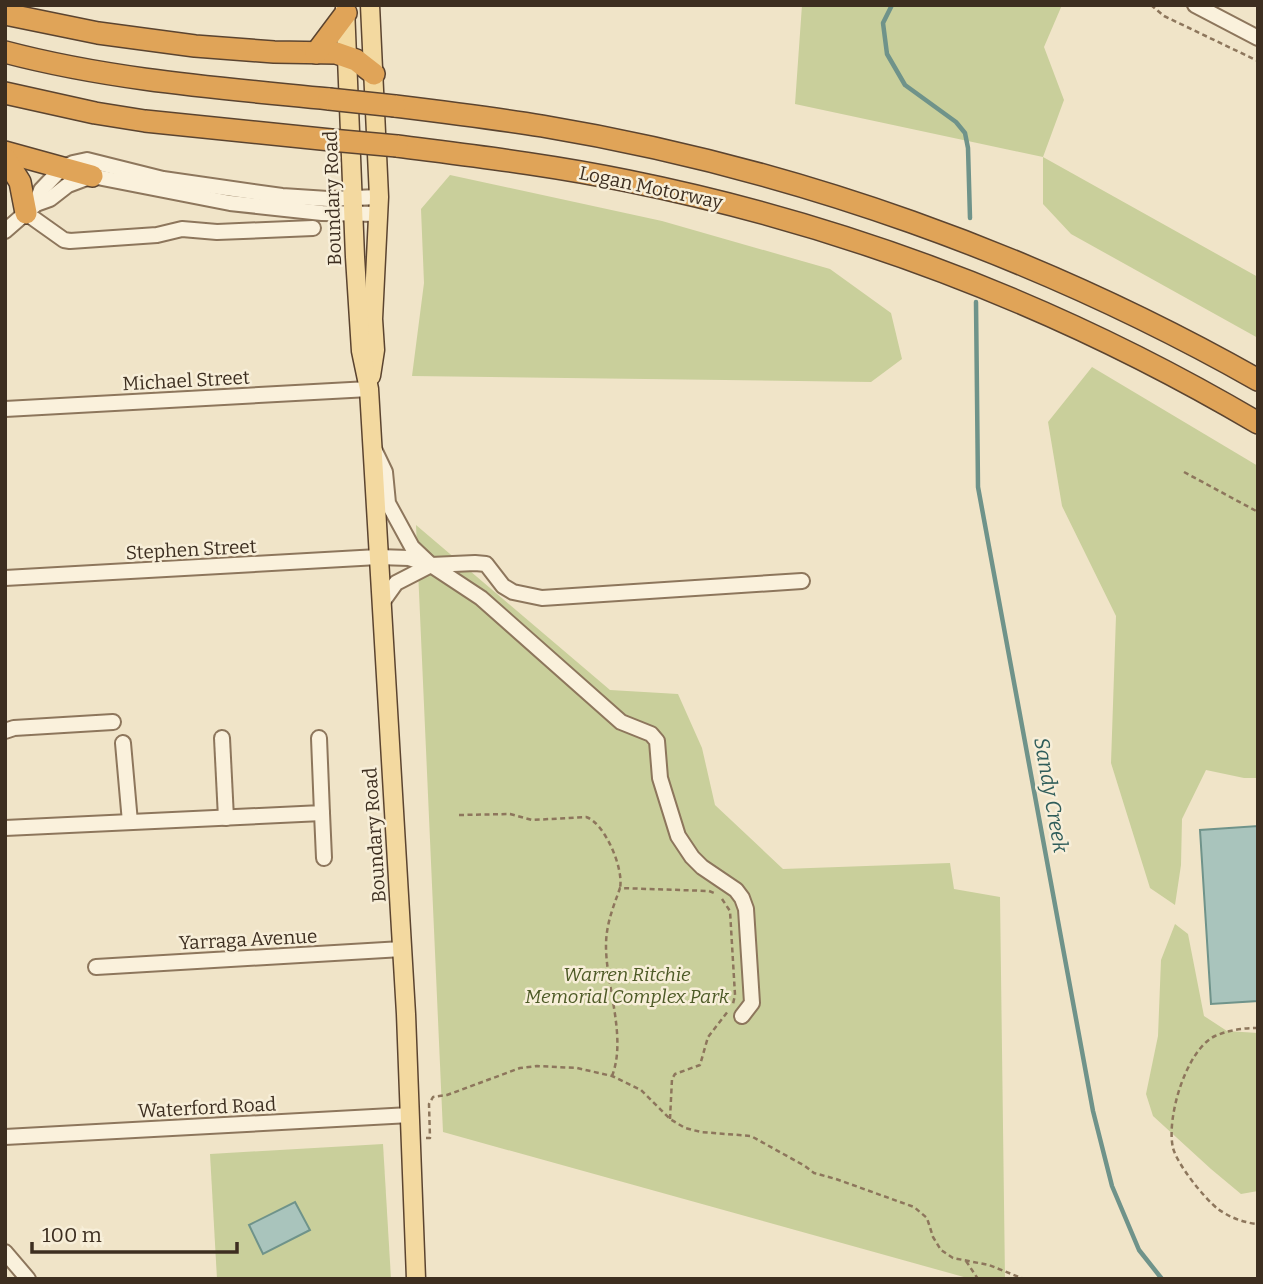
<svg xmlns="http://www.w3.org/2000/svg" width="1263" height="1284" viewBox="0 0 1263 1284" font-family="Bitter,serif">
<rect width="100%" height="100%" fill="#f0e4c8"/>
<g fill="#c9cf9b">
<polygon points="802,5 1062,5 1044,47 1064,100 1043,157 1258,277 1258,338 1071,234 1043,204 1043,157 795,104"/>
<polygon points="450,175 662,221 830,269 891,313 902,359 871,382 412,376 424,283 421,209"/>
<polygon points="1092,367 1258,466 1258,778 1244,778 1206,770 1182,819 1181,865 1175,905 1150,888 1111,763 1116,616 1062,506 1048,422"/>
<polygon points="416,525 610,690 678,694 702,748 715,805 783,869 950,863 954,889 1000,897 1005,1279 971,1279 443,1132"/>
<polygon points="1175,924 1188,934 1204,1016 1227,1031 1258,1033 1258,1191 1241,1194 1211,1169 1153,1116 1146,1094 1158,1036 1161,960"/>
<polygon points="383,1144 391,1279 217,1279 210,1154"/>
</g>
<g fill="#a9c4bc" stroke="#6f938a" stroke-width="2">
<polygon points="1258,826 1258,1001 1211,1004 1200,830"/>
<polygon points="295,1202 310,1230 263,1254 249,1225"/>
</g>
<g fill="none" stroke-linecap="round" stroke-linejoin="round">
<g stroke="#6f938a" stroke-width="4.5">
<polyline points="892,5 883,23 887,54 905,85 956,122 965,133 968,148 970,218"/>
<polyline points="976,302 978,487 1093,1111 1112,1186 1139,1250 1162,1279"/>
</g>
<defs>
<g id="minor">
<polyline points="1195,5 1258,38"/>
<polyline points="36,204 41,190 62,168 73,163 87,160 163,179 282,196 328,199 379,197"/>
<polyline points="26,213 64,240 70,241 157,235 182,229 217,232 313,228"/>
<polyline points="5,231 36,204 50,199 68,185 92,176 230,203 322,213 379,214"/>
<polyline points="5,409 369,389"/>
<polyline points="374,449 385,472 388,503 412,547 431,565 481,598 621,722 651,734 657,741 660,778 678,836 692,857 702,867 736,890 742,898 746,909 752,1003 742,1016"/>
<polyline points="5,578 378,557 409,558 431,565 475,563 486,564 503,586 513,592 542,598 802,581"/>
<polyline points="381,604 396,583 431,565"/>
<polyline points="5,731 14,728 113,722"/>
<polyline points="222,738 226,818"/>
<polyline points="123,743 130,822"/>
<polyline points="322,813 324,858"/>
<polyline points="5,828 322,813 319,738"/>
<polyline points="96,967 402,949"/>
<polyline points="5,1137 410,1115"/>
<polyline points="5,1252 28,1279"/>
</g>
<g id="major">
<polyline points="370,5 379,197 373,319 375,350 371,376"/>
<polyline points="345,7 355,257 361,351 369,389 406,1014 416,1279"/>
</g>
<g id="highway">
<polyline points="5,14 98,33 195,46 274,52 336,53 356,60 374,74"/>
<path d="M5,52C111,80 220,88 329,99"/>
<polyline points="316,53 346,13"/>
<polyline points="5,93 95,113 145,121 331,140"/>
<path d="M395,106C444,112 493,118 542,126C793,168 1037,255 1258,380"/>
<path d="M397,146C474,156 552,165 628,181C850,226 1063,308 1258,423"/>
<polyline points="5,152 92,176"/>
<polyline points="5,158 20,182 26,213"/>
</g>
</defs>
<use href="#minor" stroke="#8d765c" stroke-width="18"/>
<use href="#major" stroke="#5b4430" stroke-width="21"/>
<use href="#highway" stroke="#5b4430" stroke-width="24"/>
<g stroke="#8d765c" stroke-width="2.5" stroke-dasharray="5 3.5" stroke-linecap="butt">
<polyline points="1151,5 1164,16 1258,61"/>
<polyline points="1184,472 1258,512"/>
<path d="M459,815L510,814L532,820L586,817C605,823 624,869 620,888"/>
<polyline points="722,899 730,911 735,995 733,1004"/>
<path d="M1258,1028C1243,1028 1229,1030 1215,1036C1186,1050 1166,1118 1173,1148C1177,1164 1204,1198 1218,1209C1229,1217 1244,1223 1258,1224"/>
<path d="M612,1076C627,1038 606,986 606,946C606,924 613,908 620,888L709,891L714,893"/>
<polyline points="670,1119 672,1079 675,1074 700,1065 708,1037 729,1010"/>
<polyline points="426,1138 430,1138 429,1104 433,1097 447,1095 520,1068 537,1066 577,1068 612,1076 641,1090 670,1119 685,1128 701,1132 751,1136 805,1166 814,1173 836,1179 914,1207 927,1218 933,1237 941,1250 953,1258 989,1265 1024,1279"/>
<polyline points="966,1261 978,1279"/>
</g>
<use href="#minor" stroke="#faf1dc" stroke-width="14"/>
<use href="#major" stroke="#f3d9a0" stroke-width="18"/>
<use href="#highway" stroke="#e0a458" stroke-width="21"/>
<defs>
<g id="highway-bridge">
<polyline points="329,99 395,106"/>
<polyline points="331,140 397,146"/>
</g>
</defs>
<use href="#highway-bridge" stroke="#5b4430" stroke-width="24" stroke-linecap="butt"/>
<use href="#highway-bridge" stroke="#e0a458" stroke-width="21"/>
</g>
<g text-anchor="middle" stroke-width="5" stroke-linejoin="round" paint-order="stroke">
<g font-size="19" fill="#3d2e20" stroke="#f7eed8">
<text transform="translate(651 187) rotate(12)" y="7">Logan Motorway</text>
<text transform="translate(332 198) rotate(-92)" y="7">Boundary Road</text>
<text transform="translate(186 380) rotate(-3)" y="7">Michael Street</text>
<text transform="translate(191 549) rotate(-3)" y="7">Stephen Street</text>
<text transform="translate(374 835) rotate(-94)" y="7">Boundary Road</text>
<text transform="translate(248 939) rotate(-3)" y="7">Yarraga Avenue</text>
<text transform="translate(207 1107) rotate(-3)" y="7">Waterford Road</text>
</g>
<g font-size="19" font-style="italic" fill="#4d5a26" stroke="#f7eed8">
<text x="627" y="981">Warren Ritchie<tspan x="627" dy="22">Memorial Complex Park</tspan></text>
</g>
<g font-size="21" font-style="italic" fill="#2f5d5a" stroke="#f7eed8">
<text transform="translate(1051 795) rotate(80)" y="7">Sandy Creek</text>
</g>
</g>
<rect width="1263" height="1284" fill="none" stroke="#3d2e20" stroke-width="14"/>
<path d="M32 1242v10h205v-10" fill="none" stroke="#3d2e20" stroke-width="3.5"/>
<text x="42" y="1242" font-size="21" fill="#3d2e20" stroke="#f7eed8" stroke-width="5" paint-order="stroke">100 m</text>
</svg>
